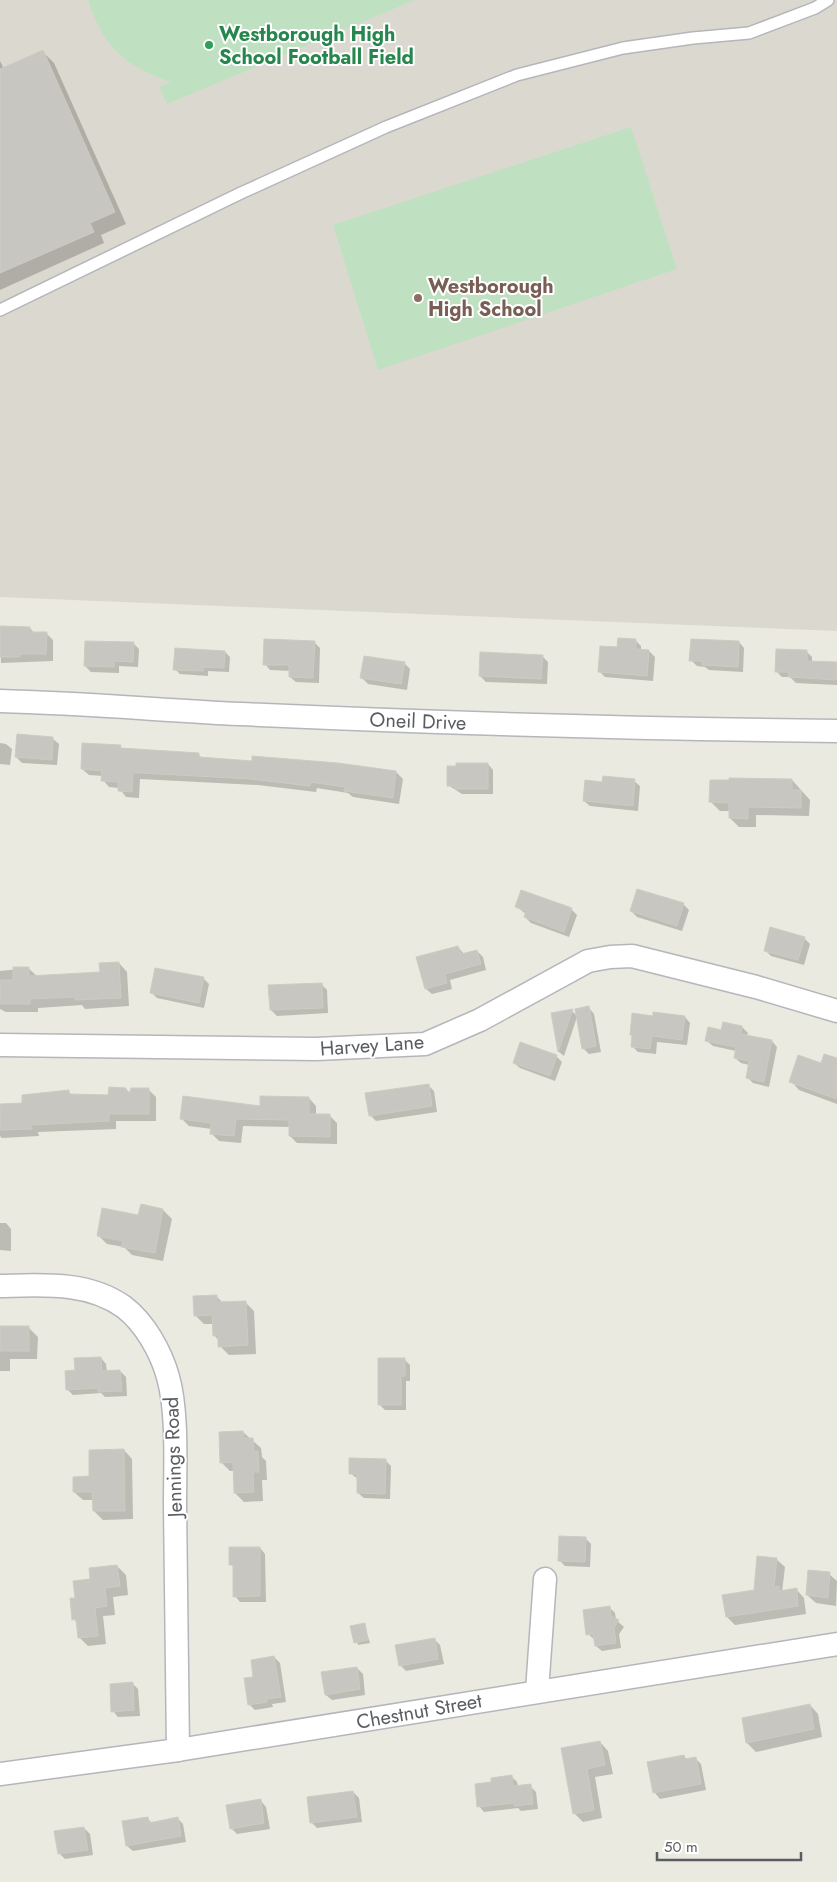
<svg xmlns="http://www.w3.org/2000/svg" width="837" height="1882" viewBox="0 0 837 1882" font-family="Jost,sans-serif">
<rect width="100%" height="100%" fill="#ebeae1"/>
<polygon fill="#dbd9cf" points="0,0 837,0 837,631 0,597"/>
<g fill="#bfe1c1">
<path d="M88,0H415L167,104L159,87L171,82C126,68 102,45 88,0Z"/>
<polygon points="631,127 677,269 378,370 333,225"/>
</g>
<g fill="#0003">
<polygon points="43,52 54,63 126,224 101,235 104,243 0,290 0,61 4,69"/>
<polygon points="0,627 30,628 34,633 46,633 53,640 53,661 1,663"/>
<polygon points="636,641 641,646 641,650 649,651 655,657 653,681 605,677 599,671 618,649"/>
<polygon points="314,642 320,648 319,683 296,682 290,677 291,671 270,670 265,664"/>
<polygon points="739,642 744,648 743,672 709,670 705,667 697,666 691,660"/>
<polygon points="133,643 139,649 138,667 119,666 119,673 91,672 85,666"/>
<polygon points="806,651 812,657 812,662 837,664 837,685 796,683 790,677 782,677 776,671"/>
<polygon points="225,652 230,657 229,672 208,671 208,676 180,674 175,669"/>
<polygon points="542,656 548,662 547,684 486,682 480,676"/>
<polygon points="404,663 410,669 407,690 368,684 362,678"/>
<polygon points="53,739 59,744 57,765 22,763 16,757"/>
<polygon points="0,743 6,744 12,749 10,765 0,764"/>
<polygon points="120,747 123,749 198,754 203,759 396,772 403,779 399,804 353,797 348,793 317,788 316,792 258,785 140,779 139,798 126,797 119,788 109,787 103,780 103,776 89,775 82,769"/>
<polygon points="488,764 493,770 493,794 462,794 448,785"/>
<polygon points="792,780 810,800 809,816 756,815 756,827 739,827 730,818 730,811 720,811 711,802"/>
<polygon points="634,781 640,786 638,811 590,806 584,801 604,783"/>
<polygon points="522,892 572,910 577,915 569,937 531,923 525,917 526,914 517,907"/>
<polygon points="683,904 689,910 682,931 637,917 631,911"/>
<polygon points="804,938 810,944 804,965 771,956 765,950"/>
<polygon points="458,947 464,954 477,951 483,957 486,970 450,980 452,989 432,994 426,989"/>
<polygon points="119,963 127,972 129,1006 85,1009 82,1005 38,1008 38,1012 6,1012 0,1009 0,971 28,968 38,977 101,974"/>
<polygon points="203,978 209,984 204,1008 157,998 151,992"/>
<polygon points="321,984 327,990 328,1013 277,1016 271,1010"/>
<polygon points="589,1008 594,1014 601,1052 589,1054 583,1048 577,1017 564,1056 559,1052 552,1014 572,1011 577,1016"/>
<polygon points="654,1017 685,1017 690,1023 687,1045 657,1042 656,1054 638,1052 632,1046 633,1037 631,1034"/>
<polygon points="742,1027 748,1033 747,1036 772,1041 777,1047 769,1087 753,1083 747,1077 749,1065 741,1063 735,1058 736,1051 713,1046 707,1041 722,1031"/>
<polygon points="556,1056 562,1062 555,1081 520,1068 514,1063"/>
<polygon points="837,1060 837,1104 799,1090 791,1081 822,1065"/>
<polygon points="428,1085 434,1091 437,1112 376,1121 370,1115"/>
<polygon points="126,1089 131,1094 148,1089 156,1097 156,1121 116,1121 116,1129 38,1132 39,1136 2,1138 0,1136 0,1106 23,1105 68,1091 72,1095 109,1096"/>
<polygon points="309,1098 316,1106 316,1115 330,1116 337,1123 337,1144 297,1143 290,1136 290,1127 243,1126 241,1143 219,1141 211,1133 212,1129 189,1126 181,1118"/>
<polygon points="163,1210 172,1219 163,1261 132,1255 124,1247 107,1244 98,1235 139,1217"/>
<polygon points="0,1223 6,1223 11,1229 11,1251 0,1250"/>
<polygon points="216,1296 223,1303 245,1302 254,1311 256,1354 229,1355 220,1346 219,1341 214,1335 213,1324 204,1324 195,1315"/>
<polygon points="0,1327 29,1328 38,1337 37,1359 10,1359 10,1371 0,1371"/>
<polygon points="101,1358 106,1364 107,1372 120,1371 126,1377 127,1396 105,1397 101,1393 73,1395 67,1389 76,1371"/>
<polygon points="405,1360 410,1365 410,1381 406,1381 406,1410 385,1410 379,1404"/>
<polygon points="243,1432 261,1448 262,1457 266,1461 267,1480 262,1480 263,1501 244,1502 235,1493 234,1471 230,1471 221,1462"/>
<polygon points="124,1450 132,1459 133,1519 103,1520 94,1511 94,1500 83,1500 74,1492"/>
<polygon points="385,1460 391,1466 390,1499 364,1498 358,1493 358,1479 350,1473"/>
<polygon points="585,1538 591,1544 590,1567 565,1566 559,1560"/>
<polygon points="260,1548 265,1554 266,1602 240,1602 235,1596 235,1568 230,1564"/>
<polygon points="776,1559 785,1567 782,1592 796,1589 804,1598 806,1614 735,1625 727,1617 756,1591"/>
<polygon points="117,1566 126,1575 128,1595 113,1597 115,1615 103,1616 106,1644 88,1646 79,1637 77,1623 74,1619 76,1599 91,1580"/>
<polygon points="829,1574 837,1581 836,1606 816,1603 807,1595"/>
<polygon points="609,1607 615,1613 616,1620 624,1627 619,1634 621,1648 602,1651 596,1646 595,1640 588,1634"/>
<polygon points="364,1624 370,1643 358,1645 352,1627"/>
<polygon points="434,1639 440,1645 444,1664 406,1671 400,1665"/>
<polygon points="274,1657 280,1663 286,1702 272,1704 273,1707 255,1710 249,1704"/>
<polygon points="357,1668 363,1674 365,1695 332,1700 326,1695"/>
<polygon points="132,1683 138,1689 140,1716 118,1717 113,1711"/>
<polygon points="810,1705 818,1714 822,1737 756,1752 747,1743"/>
<polygon points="600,1742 608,1751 613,1774 595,1777 602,1818 583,1822 574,1813 562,1749"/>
<polygon points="684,1756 687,1760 695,1758 701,1764 706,1790 660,1799 655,1793 649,1763"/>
<polygon points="512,1777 517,1782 518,1787 530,1786 536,1792 538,1809 521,1811 518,1808 484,1812 479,1806 493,1783"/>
<polygon points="353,1792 359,1798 362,1822 317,1828 311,1822"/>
<polygon points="261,1801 266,1807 270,1829 237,1834 231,1828"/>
<polygon points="147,1818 152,1823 177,1818 183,1824 186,1842 133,1851 127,1846"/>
<polygon points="84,1828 90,1834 93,1855 65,1859 59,1853"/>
</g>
<g fill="#c8c6c0" stroke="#cfcbc0">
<polygon points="43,50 115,212 90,223 94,232 0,273 0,69"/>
<polygon points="0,626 30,627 30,632 47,632 46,654 20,654 20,657 0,657"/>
<polygon points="618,638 636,639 636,649 649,650 647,676 598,672 600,646 617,647"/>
<polygon points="264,639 315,641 313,678 289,677 289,665 263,665"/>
<polygon points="691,639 739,641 738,667 702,665 702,661 689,661"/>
<polygon points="85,641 134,642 133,662 114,661 114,667 84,666"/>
<polygon points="175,648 225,651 224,668 204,667 203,671 173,670"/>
<polygon points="776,649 807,650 807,661 837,662 836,680 788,677 789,672 775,672"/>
<polygon points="480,652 543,655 541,679 479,676"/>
<polygon points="364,656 405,662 401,684 360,678"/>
<polygon points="17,734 53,737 52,760 15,757"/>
<polygon points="82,743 121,745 120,748 199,753 199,757 252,761 252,756 338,763 396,771 393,798 344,791 345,787 310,782 310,786 250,779 142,773 133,773 132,792 118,791 118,782 101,781 102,771 81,769"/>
<polygon points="456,763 488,763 488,789 455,789 455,786 447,786 447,766 456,766"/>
<polygon points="603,776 635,779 633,806 583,801 585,780 602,782"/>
<polygon points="729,778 792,779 792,790 801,790 801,808 748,807 748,819 729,818 729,803 709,802 710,780 729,780"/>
<polygon points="637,889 684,903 677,926 630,911"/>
<polygon points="521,890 572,908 564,932 524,917 526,911 515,907"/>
<polygon points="770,927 805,937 798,960 764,951"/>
<polygon points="458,946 461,954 477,950 481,964 445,974 447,983 425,989 416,957"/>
<polygon points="119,962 121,998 75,1000 75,997 30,999 30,1004 0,1004 0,980 13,980 13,967 29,967 29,976 100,972 99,963"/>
<polygon points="155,968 204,977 199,1003 150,993"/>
<polygon points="322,983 323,1008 270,1010 268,985"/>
<polygon points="589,1006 596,1046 582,1049 575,1009"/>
<polygon points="573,1009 558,1052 551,1013"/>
<polygon points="653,1012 685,1016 682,1040 652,1036 650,1049 631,1047 632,1035 630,1035 632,1013 653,1016"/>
<polygon points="723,1022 742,1026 741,1034 772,1040 764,1082 746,1078 749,1061 734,1058 736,1047 705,1041 708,1027 721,1030"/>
<polygon points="520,1042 557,1055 550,1076 513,1063"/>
<polygon points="824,1054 837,1058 837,1099 789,1082 798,1055 821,1063"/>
<polygon points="429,1084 432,1106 369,1116 365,1093"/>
<polygon points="109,1087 126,1088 126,1092 130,1092 131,1088 149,1088 149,1114 109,1114 109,1121 31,1125 32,1129 0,1130 0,1104 22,1103 22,1095 69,1090 69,1094 108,1095"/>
<polygon points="183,1096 260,1106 260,1096 309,1097 309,1114 330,1114 330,1137 289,1136 289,1120 236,1119 234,1136 210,1134 211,1123 180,1119"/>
<polygon points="141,1204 163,1209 155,1253 121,1247 123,1241 97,1236 102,1208 138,1215"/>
<polygon points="217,1295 217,1302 246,1301 248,1345 218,1347 218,1335 213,1336 212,1315 194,1316 193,1296"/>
<rect x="0" y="1326" width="29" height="25"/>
<polygon points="101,1357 102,1371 120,1370 122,1391 98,1392 98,1388 66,1390 65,1371 75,1370 74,1358"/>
<polygon points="378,1358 405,1358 405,1376 401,1376 401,1405 378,1405"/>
<polygon points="243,1431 244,1438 253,1438 254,1452 258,1451 259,1472 253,1472 254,1492 234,1493 233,1462 220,1463 219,1432"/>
<polygon points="124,1449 125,1511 93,1511 92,1492 73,1492 73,1477 89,1476 89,1450"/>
<polygon points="349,1458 386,1459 385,1494 357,1493 357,1474 349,1474"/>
<polygon points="559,1536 586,1537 585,1562 558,1561"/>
<polygon points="229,1547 260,1547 260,1596 233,1597 233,1565 229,1565"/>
<polygon points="757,1556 777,1558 774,1587 779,1586 779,1591 797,1588 798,1606 726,1617 722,1595 754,1590"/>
<polygon points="117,1565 120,1586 105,1588 107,1606 95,1608 98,1636 78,1638 76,1619 72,1620 70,1598 75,1598 73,1581 90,1579 89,1568"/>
<polygon points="808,1570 830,1572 828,1598 806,1595"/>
<polygon points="610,1606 611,1616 619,1620 614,1628 616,1643 595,1646 593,1634 586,1635 583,1610"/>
<polygon points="365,1623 368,1640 354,1643 350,1626"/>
<polygon points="435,1638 438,1659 399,1666 395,1645"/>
<polygon points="274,1656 281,1697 267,1699 267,1702 248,1705 244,1678 253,1677 251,1660"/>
<polygon points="357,1667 360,1689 325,1695 321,1672"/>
<polygon points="133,1682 134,1710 111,1712 110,1684"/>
<polygon points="810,1704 814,1729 746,1743 742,1718"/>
<polygon points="600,1741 605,1765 587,1769 594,1810 573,1814 561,1748"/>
<polygon points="684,1755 685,1759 696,1757 701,1784 653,1793 647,1762"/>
<polygon points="512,1775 513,1786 531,1784 533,1804 514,1806 514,1803 477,1807 475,1784 491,1782 491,1778"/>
<polygon points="353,1791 357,1817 310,1823 307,1797"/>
<polygon points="261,1799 264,1823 230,1829 226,1805"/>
<polygon points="148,1817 149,1823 178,1817 181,1836 126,1846 122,1821"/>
<polygon points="84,1827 88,1850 58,1854 54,1831"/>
</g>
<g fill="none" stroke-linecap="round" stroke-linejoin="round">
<defs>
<polyline id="service" points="0,310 241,193 386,127 517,75 623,48 693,38 749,33 815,8 828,0"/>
<g id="minor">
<path d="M0,701C80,703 160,710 240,714C438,723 638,729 837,731"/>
<polyline points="0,1045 316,1049 425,1044 480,1020 588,961 610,957 632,956 756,987 837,1011"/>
<path d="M0,1286C42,1285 88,1281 124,1307C145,1323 161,1352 168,1377C178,1412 175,1467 175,1505C176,1586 177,1668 178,1750"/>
<polyline points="537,1691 545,1579"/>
<polyline points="0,1774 178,1750 837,1644"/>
</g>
</defs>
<use href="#service" stroke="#b4b6bb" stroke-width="14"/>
<use href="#minor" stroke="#b4b6bb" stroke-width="25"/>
<use href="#service" stroke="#fff" stroke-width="11"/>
<use href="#minor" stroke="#fff" stroke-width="22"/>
</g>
<circle fill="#2e9e5b" stroke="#fff" stroke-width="2" cx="209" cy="45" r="5"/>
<circle fill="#8d6e63" stroke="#fff" stroke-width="2" cx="418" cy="298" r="5"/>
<g text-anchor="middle" stroke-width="4" stroke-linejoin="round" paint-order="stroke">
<g font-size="20" font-weight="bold" fill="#27864d" stroke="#fff" text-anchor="start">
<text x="219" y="41">Westborough High<tspan x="219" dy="23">School Football Field</tspan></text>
</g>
<g font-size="20" font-weight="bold" fill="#785e54" stroke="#fff" text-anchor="start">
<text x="428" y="293">Westborough<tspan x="428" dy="23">High School</tspan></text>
</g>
<g font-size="20" fill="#595c61" stroke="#fff">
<text transform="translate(418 721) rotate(2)" y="7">Oneil Drive</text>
<text transform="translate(372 1045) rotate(-4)" y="7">Harvey Lane</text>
<text transform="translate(173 1457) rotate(-92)" y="7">Jennings Road</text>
<text transform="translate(419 1711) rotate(-10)" y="7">Chestnut Street</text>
</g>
</g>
<path d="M657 1852v8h144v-8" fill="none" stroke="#595c61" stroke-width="2.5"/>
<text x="664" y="1852" font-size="15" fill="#595c61" stroke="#ffffff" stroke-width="4" paint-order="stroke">50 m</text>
</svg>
